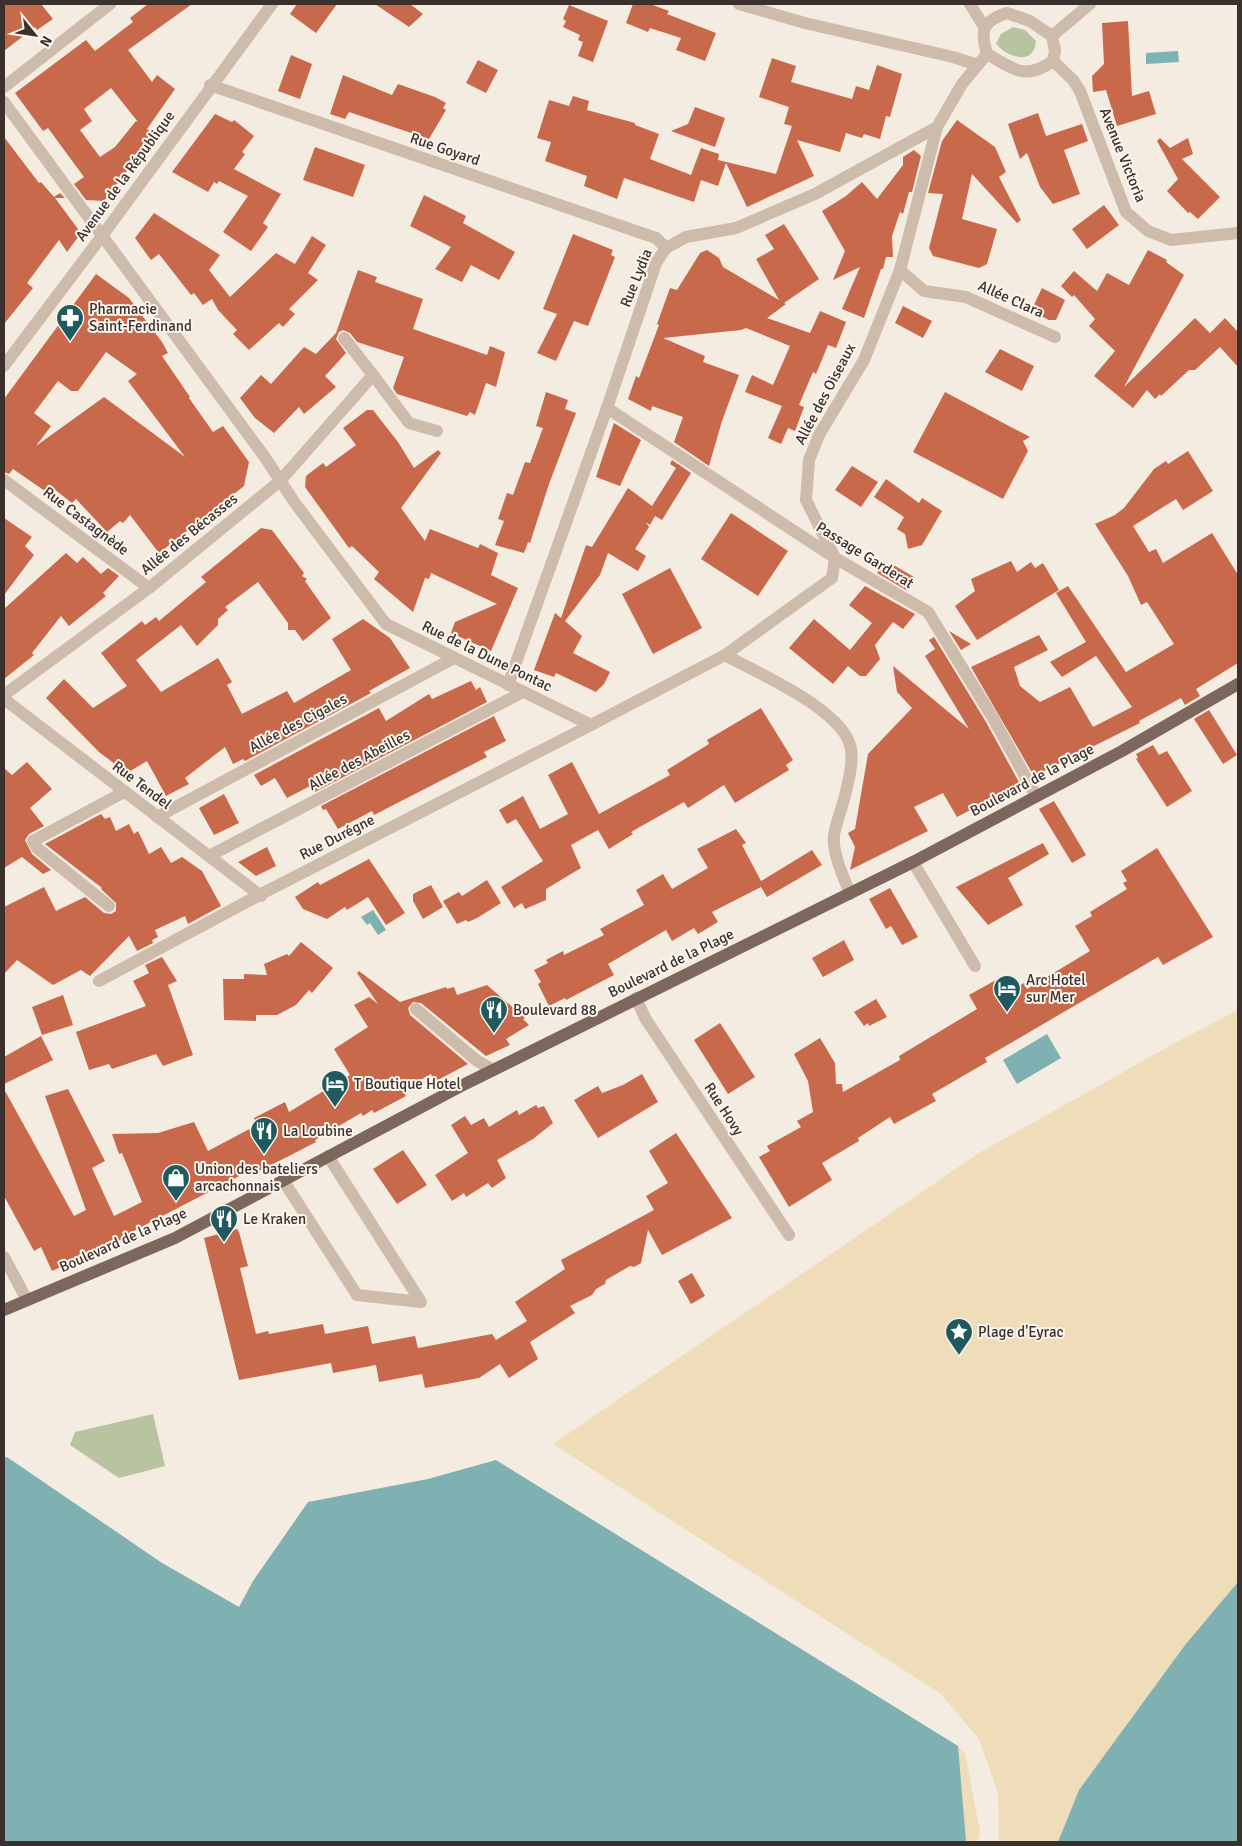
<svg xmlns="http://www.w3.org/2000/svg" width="1242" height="1846" viewBox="0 0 1242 1846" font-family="Signika,sans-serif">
<rect width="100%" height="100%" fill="#f4ebe1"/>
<g fill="#b8c4a0">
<path d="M1013,27L1025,30L1036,41C1034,66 1008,58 996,44L1001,34Z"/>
<polygon points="153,1414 165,1466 119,1478 70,1445 75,1432"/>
</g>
<g fill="#efdcb8">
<polygon points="1238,1010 1238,1582 1185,1645 1079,1790 1058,1842 999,1842 998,1793 979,1739 941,1694 553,1444 979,1153 1175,1043"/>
<polygon points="958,1746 965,1753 980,1832 977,1842 965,1842"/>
</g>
<g fill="#7fb0b2">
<polygon points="1178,51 1179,62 1146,64 1146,53"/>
<polygon points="373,910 386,930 378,935 370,923 367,925 361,917"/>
<polygon points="1047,1034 1061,1058 1017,1084 1003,1060"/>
<polygon points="7,1457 162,1563 239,1607 253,1581 308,1502 428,1479 496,1460 958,1746 966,1841 4,1842 4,1458"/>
<polygon points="1238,1582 1238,1842 1058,1842 1079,1790 1185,1645"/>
</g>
<g fill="#c8694b" fill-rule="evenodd">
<polygon points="4,4 41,4 53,19 37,30 35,27 4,51"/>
<path d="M148,4H192L128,50L152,82L157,75L175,89L147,129L154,135L104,201L86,200L74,184L84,177L48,128L43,131L15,93L86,40L95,51L133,22L130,18ZM111,88L138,122L136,121L115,147L100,157L80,130L92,121L84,109Z"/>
<polygon points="297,4 337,4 316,33 290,14"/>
<polygon points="375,4 410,4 423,14 409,27"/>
<polygon points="633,4 650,4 669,11 667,14 716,33 705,61 676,50 681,38 650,28 648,32 626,23"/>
<polygon points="569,5 608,21 593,62 578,56 583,42 578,40 580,35 563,27 566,21 563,19"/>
<polygon points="1128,21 1132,96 1149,91 1156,114 1117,126 1106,90 1093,92 1092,76 1104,64 1102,23"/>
<polygon points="291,55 312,64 300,99 278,91"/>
<polygon points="772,58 796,66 791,82 852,99 856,86 869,90 877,65 902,74 890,117 886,116 880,139 864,134 862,138 846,133 840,152 797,140 814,176 747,207 726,163 718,186 701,180 694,202 624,178 617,199 584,186 587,176 545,161 551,142 537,138 549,100 569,106 573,96 589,101 587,110 635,123 635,125 659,134 650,159 691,175 701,148 719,154 718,160 776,174 792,126 784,124 789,107 759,97"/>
<polygon points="478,60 498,70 486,93 466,83"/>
<polygon points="343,75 392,95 398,84 435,97 446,103 443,108 446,110 429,139 349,112 345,119 330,114"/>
<polygon points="695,107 725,118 715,147 671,131 688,124"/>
<polygon points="1038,113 1046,136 1082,124 1088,141 1064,150 1080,194 1053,204 1040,187 1027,153 1020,159 1008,124"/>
<polygon points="215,114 232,122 234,120 254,136 242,152 245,154 234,169 281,194 263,223 268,227 251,251 223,232 248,196 219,181 217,184 214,182 208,192 172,172"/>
<polygon points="957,120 995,147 1006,172 999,177 1021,220 1017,223 972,174 962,219 997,229 987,264 979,268 933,256 929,248 943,194 928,193 942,141"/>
<polygon points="4,137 39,183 41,182 54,197 60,193 65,198 55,198 81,233 67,252 59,240 27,283 33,288 4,324"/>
<polygon points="1160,138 1170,148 1188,138 1193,154 1182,159 1220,197 1198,219 1190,212 1188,213 1167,191 1178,179 1157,141"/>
<polygon points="315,147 365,165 353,197 303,180"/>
<polygon points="914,150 921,156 912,192 909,192 903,214 900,212 892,236 893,257 886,257 883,269 881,269 864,318 842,309 860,267 833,280 845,251 822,211 846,196 862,182 877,199 903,165 903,157"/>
<polygon points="424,195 466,216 463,223 515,252 499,280 471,265 462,282 435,269 451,247 410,226"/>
<polygon points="1104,205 1119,225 1087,249 1072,229"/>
<polygon points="154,213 220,255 209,270 230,297 276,253 295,264 312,236 326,245 308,273 318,280 289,309 295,314 283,327 279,323 249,350 233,334 237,330 218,310 212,299 203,305 194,293 191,295 159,254 151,260 135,238"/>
<polygon points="784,224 819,279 784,303 786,304 767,318 810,333 820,311 846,322 836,348 828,345 816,374 813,372 799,405 804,407 795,431 788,428 781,444 768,438 782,406 745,392 752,375 773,385 790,346 746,328 741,330 663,338 705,356 703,362 739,375 722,421 709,466 674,442 683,417 652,406 651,411 628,399 636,376 639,378 659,325 657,324 670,288 677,290 700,253 707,250 719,258 723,267 779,300 756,259 774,249 765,235"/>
<polygon points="573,234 613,250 611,255 615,257 588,326 574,321 556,361 537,353 557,314 543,309"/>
<polygon points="1148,250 1167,260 1166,262 1184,275 1124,387 1195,318 1210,333 1225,318 1238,332 1238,367 1220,347 1195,370 1189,370 1161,396 1160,394 1155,399 1147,390 1133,408 1094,376 1115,351 1089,326 1095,319 1074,295 1072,297 1061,286 1074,271 1097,291 1107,273 1129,285"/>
<polygon points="358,270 377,277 375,282 423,299 413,329 487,355 490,346 505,352 496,387 486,383 475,415 470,412 467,416 397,394 393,388 404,357 357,342 350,333 343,330 339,332 336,339 346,353 325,376 336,387 304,414 299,407 274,433 255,418 240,398 261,375 271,384 304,347 316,354 336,333"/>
<path d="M96,274L129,298L162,342L168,353L162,356L190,397L189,398L213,432L223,426L249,462L244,486L159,553L130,515L123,523L120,521L107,532L76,499L72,503L49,485L45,491L13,469L9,474L4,472V399ZM106,352L137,374L128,381L185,457L104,397L36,446L51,426L34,413L58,381L71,391H78Z"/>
<polygon points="1042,288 1065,300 1056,320 1049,320 1031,311"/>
<polygon points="903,306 932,321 923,338 895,323"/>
<polygon points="1000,349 1034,366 1022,391 985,372"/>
<polygon points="546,392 568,400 565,409 576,413 549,484 530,543 528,542 524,553 495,545 504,521 498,519 507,493 513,495 525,462 530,463 543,428 536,426"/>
<polygon points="945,392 1030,437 1023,441 1028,451 1003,499 913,452"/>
<polygon points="367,410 373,410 398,442 414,468 438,450 441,453 401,508 425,541 430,529 478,548 480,544 498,553 491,575 518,588 491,651 451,633 455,622 497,604 431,573 429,579 425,578 413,612 374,579 379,572 352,546 349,548 305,487 306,476 311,472 323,463 326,467 356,445 343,428"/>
<polygon points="614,423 641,440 620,486 596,477"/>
<polygon points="1188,451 1213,491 1183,510 1176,499 1133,526 1149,552 1156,549 1163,563 1212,533 1238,575 1238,663 1196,689 1200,696 1185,705 1181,698 1139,721 1140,723 1034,776 971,667 1039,635 1048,650 1014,667 1020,686 1040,702 1070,687 1093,727 1132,707 1096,656 1062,677 1050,662 1086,642 1056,593 1068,586 1126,672 1174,644 1147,602 1141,605 1128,576 1095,524 1115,515 1124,508 1154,469 1166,461 1168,464"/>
<polygon points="672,460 691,473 662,520 655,516 650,525 646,522 649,527 635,549 646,556 638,571 608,553 600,575 565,621 582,636 573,653 610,672 604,684 596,692 556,673 554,677 534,670 555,613 561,618 586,545 592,547 628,488 652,506 676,468 670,464"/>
<polygon points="852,466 878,482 861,507 835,490"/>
<polygon points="886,479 919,503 922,498 942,511 922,545 908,549 905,534 897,529 904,517 874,497"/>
<polygon points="731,513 788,551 758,596 701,559"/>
<polygon points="4,518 32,537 25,546 34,555 4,595"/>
<polygon points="261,528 272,530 304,573 302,576 307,579 305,581 331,618 303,641 295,630 288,630 288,623 258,582 225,607 228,610 218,619 218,625 197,646 181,625 136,660 161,692 218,658 232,682 227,685 242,714 287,691 294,703 351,670 332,639 363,619 390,638 410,668 369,691 371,693 245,761 243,759 233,764 225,747 185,778 189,784 166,796 147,761 127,773 99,752 46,698 64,679 93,708 127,686 101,653 142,621 145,625 156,617 159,621 206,582 201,577"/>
<polygon points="66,553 77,563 83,557 101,574 108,568 119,576 103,593 106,596 69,626 61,616 32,653 34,655 4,679 4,609"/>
<polygon points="1011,561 1017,572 1031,562 1035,568 1043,563 1059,590 977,640 955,606 975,591 971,579"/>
<polygon points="890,563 914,577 906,590 877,573 882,566 887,569"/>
<polygon points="670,568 702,628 653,654 622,594"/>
<polygon points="865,586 915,614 903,629 893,622 875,645 880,659 866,676 860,676 848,666 833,684 789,648 814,619 850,650 872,623 849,605"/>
<polygon points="949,631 971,644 961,650"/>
<polygon points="934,637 986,722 1020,784 957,817 943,793 914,807 928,831 850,870 855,847 848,833 855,829 868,754 912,708 897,692 893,666 969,729 925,656 935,649 929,640"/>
<polygon points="471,681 476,690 480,687 487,702 315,792 312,785 287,798 275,778 261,786 254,775 379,708 386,721 429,694 432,699"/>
<polygon points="761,708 793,760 786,765 789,770 735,803 724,785 688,808 684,802 631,832 633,834 609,849 598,830 571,845 581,868 546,889 546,900 525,909 522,903 514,908 501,887 543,861 516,819 507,824 499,810 523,796 540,829 568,814 548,775 572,762 599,814 670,775 667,770 709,744 707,740"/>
<polygon points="1209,710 1237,755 1223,764 1194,719"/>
<polygon points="494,716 506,741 484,752 487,757 374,815 372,811 338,829 326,809 323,810 321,806"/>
<polygon points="1153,745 1159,755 1167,751 1192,791 1167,807 1136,759 1138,758 1136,754"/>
<polygon points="27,762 52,789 30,808 44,826 29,834 25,840 32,854 51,870 43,874 22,857 4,868 4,768 12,775"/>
<polygon points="224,794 239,823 214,835 199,808"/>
<polygon points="1054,801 1086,855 1072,863 1039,809"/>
<polygon points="101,814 105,819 110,817 116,831 129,824 134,834 138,831 149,854 161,847 171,863 182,857 202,871 221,906 188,924 185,916 155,930 158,937 152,940 153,943 137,951 129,936 90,976 81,970 53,985 17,960 4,974 4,907 44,887 56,911 85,897 104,913 111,914 116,911 116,903 101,889 102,888 45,844"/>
<polygon points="736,829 746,843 742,845 761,881 812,850 822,865 767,897 761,887 712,912 718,922 698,934 694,928 672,941 666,930 608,964 614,975 566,1000 565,998 549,1006 538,984 541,982 534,970 548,963 546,960 563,951 564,955 604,935 600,929 644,905 636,890 663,874 672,889 708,868 697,849"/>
<polygon points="1043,843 1049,854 1008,878 1023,905 988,925 956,887"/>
<polygon points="267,847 276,866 256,876 238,862"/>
<polygon points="1157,848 1213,937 1163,965 1158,957 985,1058 987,1062 932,1094 936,1101 894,1124 890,1117 858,1138 859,1141 822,1163 832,1180 789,1207 759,1157 770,1151 767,1146 801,1127 797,1121 813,1112 808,1081 794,1054 820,1038 835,1063 836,1084 842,1084 843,1092 900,1060 899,1056 977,1009 969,995 1005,975 1014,989 1024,983 1027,989 1090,951 1075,926 1092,916 1090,912 1127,889 1123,883 1127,881 1121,871"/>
<polygon points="369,859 405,913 386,925 368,897 347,910 345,907 327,919 303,909 295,897 318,882 320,885"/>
<polygon points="487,880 501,903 477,918 468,922 466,920 457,924 443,901 459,892 462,896"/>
<polygon points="431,885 443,907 423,919 413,901 413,894"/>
<polygon points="890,888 918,937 902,945 891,926 886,929 869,899"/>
<polygon points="844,940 854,960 823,977 812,958"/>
<polygon points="301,942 333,968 312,993 309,990 296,1005 277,1015 256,1015 256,1021 224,1020 223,979 244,979 244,974 267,975 264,964 287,954 289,956"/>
<polygon points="162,957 177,981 168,985 193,1055 163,1066 156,1054 112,1069 109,1064 89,1070 76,1032 146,1006 133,981 149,973 145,965"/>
<polygon points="359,971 400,1002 446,987 447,989 454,987 457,995 487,985 525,1018 523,1019 529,1025 506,1039 510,1045 486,1056 421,1003 413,1002 408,1008 410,1015 468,1064 434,1082 431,1074 402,1090 406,1096 374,1113 372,1110 363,1116 361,1113 315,1140 316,1142 291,1155 249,1176 247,1172 124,1236 125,1238 52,1271 41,1247 34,1251 4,1196 4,1089 74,1216 86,1210 45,1096 68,1089 105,1161 92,1168 114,1216 142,1202 122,1153 119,1154 112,1134 158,1133 194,1122 208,1151 257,1125 254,1118 285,1102 289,1112 350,1075 334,1049 368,1027 354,1005 369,997 378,1004 357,973"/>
<polygon points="63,995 73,1025 42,1035 32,1007"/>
<polygon points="876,999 887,1017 869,1026 868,1023 864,1026 854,1012"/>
<polygon points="720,1023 755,1077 728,1094 694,1040"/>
<polygon points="41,1036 53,1060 4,1084 4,1057"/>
<polygon points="642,1074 658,1102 598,1138 574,1100 598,1086 602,1093 623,1085"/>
<polygon points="536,1105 538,1108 544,1106 553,1123 533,1139 497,1160 506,1178 492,1188 488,1183 466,1197 464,1193 452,1201 435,1175 468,1153 451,1125 465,1116 471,1125 484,1118 489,1127 517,1110 519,1115"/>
<polygon points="676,1133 732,1218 662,1255 648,1230 641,1263 634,1267 630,1266 606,1280 605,1284 596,1289 592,1295 570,1306 575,1313 530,1342 538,1359 509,1378 500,1364 479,1378 425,1388 422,1374 379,1382 376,1365 333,1373 331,1363 239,1380 204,1238 237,1229 239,1232 248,1266 240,1268 256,1334 268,1331 269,1334 323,1324 325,1334 368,1326 372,1344 415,1336 418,1348 492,1334 496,1340 527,1321 515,1302 565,1269 561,1260 654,1210 646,1196 668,1183 649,1151"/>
<polygon points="403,1150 427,1185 397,1204 373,1169"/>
<polygon points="692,1273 705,1296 691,1304 678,1281"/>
</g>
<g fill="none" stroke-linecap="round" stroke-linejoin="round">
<g stroke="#cdbbac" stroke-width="12">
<polyline points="739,4 805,23 953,57 978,65"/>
<polyline points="970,4 984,27"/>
<path d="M1007,13L1030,21L1052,36L1055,51L1053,61C1025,81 1014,69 987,54C980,31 982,21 1007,13Z"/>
<polyline points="1052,36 1090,4"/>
<polyline points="1053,61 1073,80 1080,91 1126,212 1148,231 1171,240 1238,233"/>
<polyline points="210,85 656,238 666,248"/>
<polyline points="4,87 110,4"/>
<path d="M4,102L264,456L295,503L386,624L591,725L725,655C757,673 845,710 851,749C853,761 850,775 847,787C844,803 837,819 834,835C832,854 844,877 850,894"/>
<polyline points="900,270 924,291 966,297 1055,337"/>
<polyline points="344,338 373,375"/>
<polyline points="4,366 102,236 272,4"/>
<polyline points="607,408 835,558 928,612 993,718 1036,796"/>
<polyline points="4,480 149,588"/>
<polyline points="725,655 832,578 835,558 806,500 809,460 819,435 864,360 900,270 937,127"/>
<polyline points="508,685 607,408 656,263 666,248 686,237 736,228 815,194 937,127 962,84 987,54"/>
<polyline points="4,695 149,588 280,481 373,375 409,423 437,431"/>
<polyline points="4,699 261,896"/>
<polyline points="157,817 454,658"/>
<polyline points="209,856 523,692"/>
<polyline points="913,862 975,966"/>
<polyline points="109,906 37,848 33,841 124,792"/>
<polyline points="99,981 265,892 591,725"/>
<polyline points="636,998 645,1018 789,1235"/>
<polyline points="416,1009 476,1060 493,1070"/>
<polyline points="283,1180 357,1295 421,1302 328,1156"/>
<polyline points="4,1257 27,1300"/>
</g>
<polyline stroke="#7d675c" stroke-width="12" points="4,1310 175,1238 465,1084 913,862 1122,751 1238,684"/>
</g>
<defs>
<symbol id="pharmacy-pin" viewBox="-11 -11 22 30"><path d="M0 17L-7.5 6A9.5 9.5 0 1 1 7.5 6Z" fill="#1f5a5e" stroke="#fbf5ee"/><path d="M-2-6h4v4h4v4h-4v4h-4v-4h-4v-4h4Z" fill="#fff"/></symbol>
<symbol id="hotel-pin" viewBox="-11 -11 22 30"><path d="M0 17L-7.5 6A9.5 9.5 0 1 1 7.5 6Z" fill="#1f5a5e" stroke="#fbf5ee"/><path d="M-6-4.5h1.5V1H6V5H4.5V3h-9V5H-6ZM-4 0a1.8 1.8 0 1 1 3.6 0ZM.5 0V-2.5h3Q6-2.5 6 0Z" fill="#fff"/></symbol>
<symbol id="restaurant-pin" viewBox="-11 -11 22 30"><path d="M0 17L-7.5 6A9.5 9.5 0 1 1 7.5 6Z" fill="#1f5a5e" stroke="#fbf5ee"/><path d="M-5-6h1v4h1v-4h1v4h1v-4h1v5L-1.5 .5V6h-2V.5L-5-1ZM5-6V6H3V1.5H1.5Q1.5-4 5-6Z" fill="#fff"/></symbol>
<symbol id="shop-pin" viewBox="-11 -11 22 30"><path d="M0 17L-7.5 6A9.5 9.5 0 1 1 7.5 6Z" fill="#1f5a5e" stroke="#fbf5ee"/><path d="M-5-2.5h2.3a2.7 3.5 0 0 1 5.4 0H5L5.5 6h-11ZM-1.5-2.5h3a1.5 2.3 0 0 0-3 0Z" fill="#fff"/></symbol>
<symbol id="sight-pin" viewBox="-11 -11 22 30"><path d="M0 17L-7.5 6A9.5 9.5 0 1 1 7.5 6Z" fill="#1f5a5e" stroke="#fbf5ee"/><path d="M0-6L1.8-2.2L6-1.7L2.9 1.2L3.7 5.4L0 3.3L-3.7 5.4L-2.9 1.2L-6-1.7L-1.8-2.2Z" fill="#fff"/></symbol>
</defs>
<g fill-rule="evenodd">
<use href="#pharmacy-pin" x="54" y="302" width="32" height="43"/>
<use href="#hotel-pin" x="991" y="973" width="32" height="43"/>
<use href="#restaurant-pin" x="478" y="994" width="32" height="43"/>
<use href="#hotel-pin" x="319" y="1068" width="32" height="43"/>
<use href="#restaurant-pin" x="248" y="1115" width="32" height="43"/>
<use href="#shop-pin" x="160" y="1162" width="32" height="43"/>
<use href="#restaurant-pin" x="208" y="1203" width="32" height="43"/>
<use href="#sight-pin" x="943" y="1316" width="32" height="43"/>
</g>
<g text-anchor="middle" stroke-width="4" stroke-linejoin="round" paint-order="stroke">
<g font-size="15" fill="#3b302b" stroke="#fbf5ee">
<text transform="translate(445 149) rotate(19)" y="5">Rue Goyard</text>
<text transform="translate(1123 155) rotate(68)" y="5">Avenue Victoria</text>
<text transform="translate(125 176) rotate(-54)" y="5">Avenue de la République</text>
<text transform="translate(636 278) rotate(-68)" y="5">Rue Lydia</text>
<text transform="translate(1011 299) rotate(24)" y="5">Allée Clara</text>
<text transform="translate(825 394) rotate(-62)" y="5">Allée des Oiseaux</text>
<text transform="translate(86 521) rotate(37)" y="5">Rue Castagnède</text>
<text transform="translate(189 534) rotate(-39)" y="5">Allée des Bécasses</text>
<text transform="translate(865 555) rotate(32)" y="5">Passage Garderat</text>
<text transform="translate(487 656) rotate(26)" y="5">Rue de la Dune Pontac</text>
<text transform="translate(298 723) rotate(-28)" y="5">Allée des Cigales</text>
<text transform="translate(359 760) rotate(-28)" y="5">Allée des Abeilles</text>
<text transform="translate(1032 780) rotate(-28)" y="5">Boulevard de la Plage</text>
<text transform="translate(142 785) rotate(37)" y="5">Rue Tendel</text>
<text transform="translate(337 837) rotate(-27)" y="5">Rue Durégne</text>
<text transform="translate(671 963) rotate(-26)" y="5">Boulevard de la Plage</text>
<text transform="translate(724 1109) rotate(57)" y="5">Rue Hovy</text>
<text transform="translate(123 1240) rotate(-24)" y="5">Boulevard de la Plage</text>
</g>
<g font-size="15" fill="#3b302b" stroke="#fbf5ee" text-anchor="start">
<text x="89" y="314">Pharmacie<tspan x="89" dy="17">Saint-Ferdinand</tspan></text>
<text x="1026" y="985">Arc Hotel<tspan x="1026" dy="17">sur Mer</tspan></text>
<text x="513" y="1015">Boulevard 88</text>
<text x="354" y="1089">T Boutique Hotel</text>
<text x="283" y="1136">La Loubine</text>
<text x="195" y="1174">Union des bateliers<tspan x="195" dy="17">arcachonnais</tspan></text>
<text x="243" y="1224">Le Kraken</text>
<text x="978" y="1337">Plage d'Eyrac</text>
</g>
</g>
<rect width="1242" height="1846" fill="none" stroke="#3b302b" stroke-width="10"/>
<g transform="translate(35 35) rotate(120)" stroke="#fbf5ee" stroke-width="4" paint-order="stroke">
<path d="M0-4L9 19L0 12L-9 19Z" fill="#3b302b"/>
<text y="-8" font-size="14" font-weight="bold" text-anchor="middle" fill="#3b302b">N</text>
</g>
</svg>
